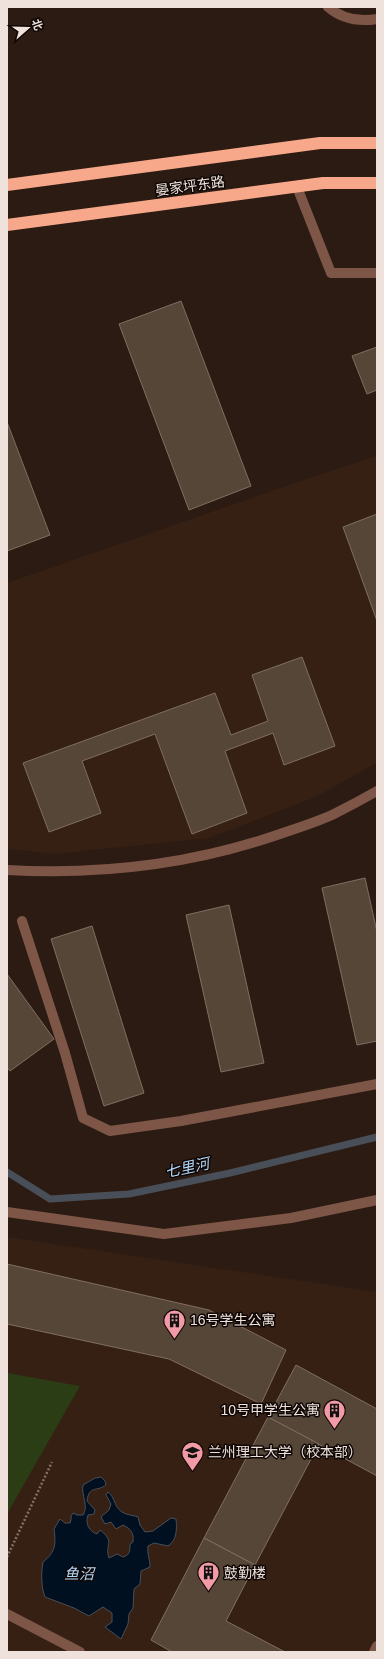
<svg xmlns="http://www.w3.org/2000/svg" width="384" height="1659" viewBox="0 0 384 1659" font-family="Helvetica,'Noto Sans SC',sans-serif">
<rect width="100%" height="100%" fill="#2c1b12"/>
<g fill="#361f13">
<polygon points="377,456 377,763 316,797 209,838 55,854 7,849 7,583 315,476"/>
<polygon points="7,1237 377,1292 377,1652 7,1652"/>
</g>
<polygon fill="#2a3d15" points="7,1373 80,1386 7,1514"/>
<path fill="#001020" stroke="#484f58" d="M101,1477L105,1481L106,1485C97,1492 89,1485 87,1501L95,1510L94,1514L88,1515C85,1524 89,1531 97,1534L100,1530C116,1542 104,1545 109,1558L117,1554L123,1557C130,1555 130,1551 130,1544L133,1542C134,1533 131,1529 123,1525L116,1529L111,1522L105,1524L101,1517L109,1510L111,1504L106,1495L108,1492C115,1497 114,1507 122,1512C126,1515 133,1515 138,1517L140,1525L145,1532L153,1531L171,1518L176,1519C177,1529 177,1540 168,1546L154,1543L148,1546C147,1555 150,1559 150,1567L141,1571L140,1584L134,1589L133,1608L129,1614L128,1624L121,1639L105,1627L112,1622V1613L103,1607L89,1616L74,1608L45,1597C41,1587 41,1572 43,1562C56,1552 56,1543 54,1529L60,1519L65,1523H70L71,1520V1516L73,1513L77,1515H83C89,1506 81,1495 83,1485L95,1478Z"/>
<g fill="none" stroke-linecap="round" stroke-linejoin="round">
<polyline stroke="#484f58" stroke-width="7" points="7,1172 50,1199 129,1194 230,1173 377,1137"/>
</g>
<g fill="#554637" stroke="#806f60">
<polygon points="181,301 251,486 189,510 119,324"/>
<polygon points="377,347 377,390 367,394 352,356"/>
<polygon points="7,422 50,535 7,551"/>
<polygon points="377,514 377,621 343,527"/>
<polygon points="302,657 335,746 284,765 273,733 225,751 247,813 192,834 155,734 82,761 101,813 49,832 23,763 215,693 231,735 268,721 252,675"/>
<polygon points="365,878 377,932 377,1041 357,1045 322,888"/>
<polygon points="229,905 264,1063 221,1072 186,915"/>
<polygon points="92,926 144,1093 104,1106 51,939"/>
<polygon points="7,974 54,1039 10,1071 7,1067"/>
<polygon points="7,1264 209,1310 286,1350 261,1404 169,1359 7,1324"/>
<polygon points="296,1365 377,1409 377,1476 268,1417"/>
<polygon points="268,1417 319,1444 255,1565 204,1538"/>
<polygon points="204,1538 255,1565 226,1621 285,1652 172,1652 151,1640"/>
</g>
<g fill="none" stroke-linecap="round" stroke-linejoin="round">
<polyline stroke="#807169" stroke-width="2.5" stroke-dasharray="2 2" stroke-linecap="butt" points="7,1557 52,1462"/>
<g stroke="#7e5647" stroke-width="10">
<polyline points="7,1614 80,1652"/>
<polyline points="374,1652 377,1646"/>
</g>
<g stroke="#7e5647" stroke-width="10">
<path d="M328,7C342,19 359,22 377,19"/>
<polyline points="297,187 331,273 377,273"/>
<path d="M7,870C98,875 188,865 274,836C294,829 315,823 334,814C348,807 363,799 377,791"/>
<polyline points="22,921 65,1053 83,1118 110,1131 181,1121 377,1084"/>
<polyline points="7,1212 164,1234 291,1218 377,1200"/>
</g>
<g stroke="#f8a88a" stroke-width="12">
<polyline points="7,185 320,143 377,143"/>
<polyline points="7,225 323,183 377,183"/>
</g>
</g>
<defs>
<symbol id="building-pin" viewBox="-11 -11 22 30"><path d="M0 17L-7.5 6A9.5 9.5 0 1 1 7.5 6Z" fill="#f39aa7" stroke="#0f0705"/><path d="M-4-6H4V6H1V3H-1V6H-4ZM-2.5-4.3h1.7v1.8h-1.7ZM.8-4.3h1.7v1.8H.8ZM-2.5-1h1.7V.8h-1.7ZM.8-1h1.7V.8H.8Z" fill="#111"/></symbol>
<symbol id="university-pin" viewBox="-11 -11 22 30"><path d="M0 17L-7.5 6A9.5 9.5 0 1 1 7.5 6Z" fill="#f39aa7" stroke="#0f0705"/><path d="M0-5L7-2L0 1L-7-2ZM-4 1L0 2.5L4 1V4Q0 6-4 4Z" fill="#111"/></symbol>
</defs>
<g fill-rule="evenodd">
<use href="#building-pin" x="162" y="1308" width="25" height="34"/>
<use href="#building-pin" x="322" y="1398" width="25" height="34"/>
<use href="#university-pin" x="180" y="1440" width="25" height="34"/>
<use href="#building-pin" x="196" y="1560" width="25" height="34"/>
</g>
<g text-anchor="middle" stroke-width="3" stroke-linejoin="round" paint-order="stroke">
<g font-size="14" fill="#efe2dc" stroke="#0f0705">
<text transform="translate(190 186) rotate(-8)" y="5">晏家坪东路</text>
</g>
<g font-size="14" fill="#efe2dc" stroke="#0f0705" text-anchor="start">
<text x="190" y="1325">16号学生公寓</text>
<text x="320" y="1415" text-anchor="end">10号甲学生公寓</text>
<text x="208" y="1457">兰州理工大学（校本部）</text>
<text x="224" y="1578">鼓勤楼</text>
</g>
<g font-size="15" font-style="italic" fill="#b2d7f7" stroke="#0f0705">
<text transform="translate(187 1168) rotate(-12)" y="5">七里河</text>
<text x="79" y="1579">鱼沼</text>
</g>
</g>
<rect width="384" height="1659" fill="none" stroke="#efe2dc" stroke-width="16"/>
<g transform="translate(28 28) rotate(70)" stroke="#0f0705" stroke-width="3" paint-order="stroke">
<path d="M0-3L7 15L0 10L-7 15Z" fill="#efe2dc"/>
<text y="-6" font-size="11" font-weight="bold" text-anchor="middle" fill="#efe2dc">北</text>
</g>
</svg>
